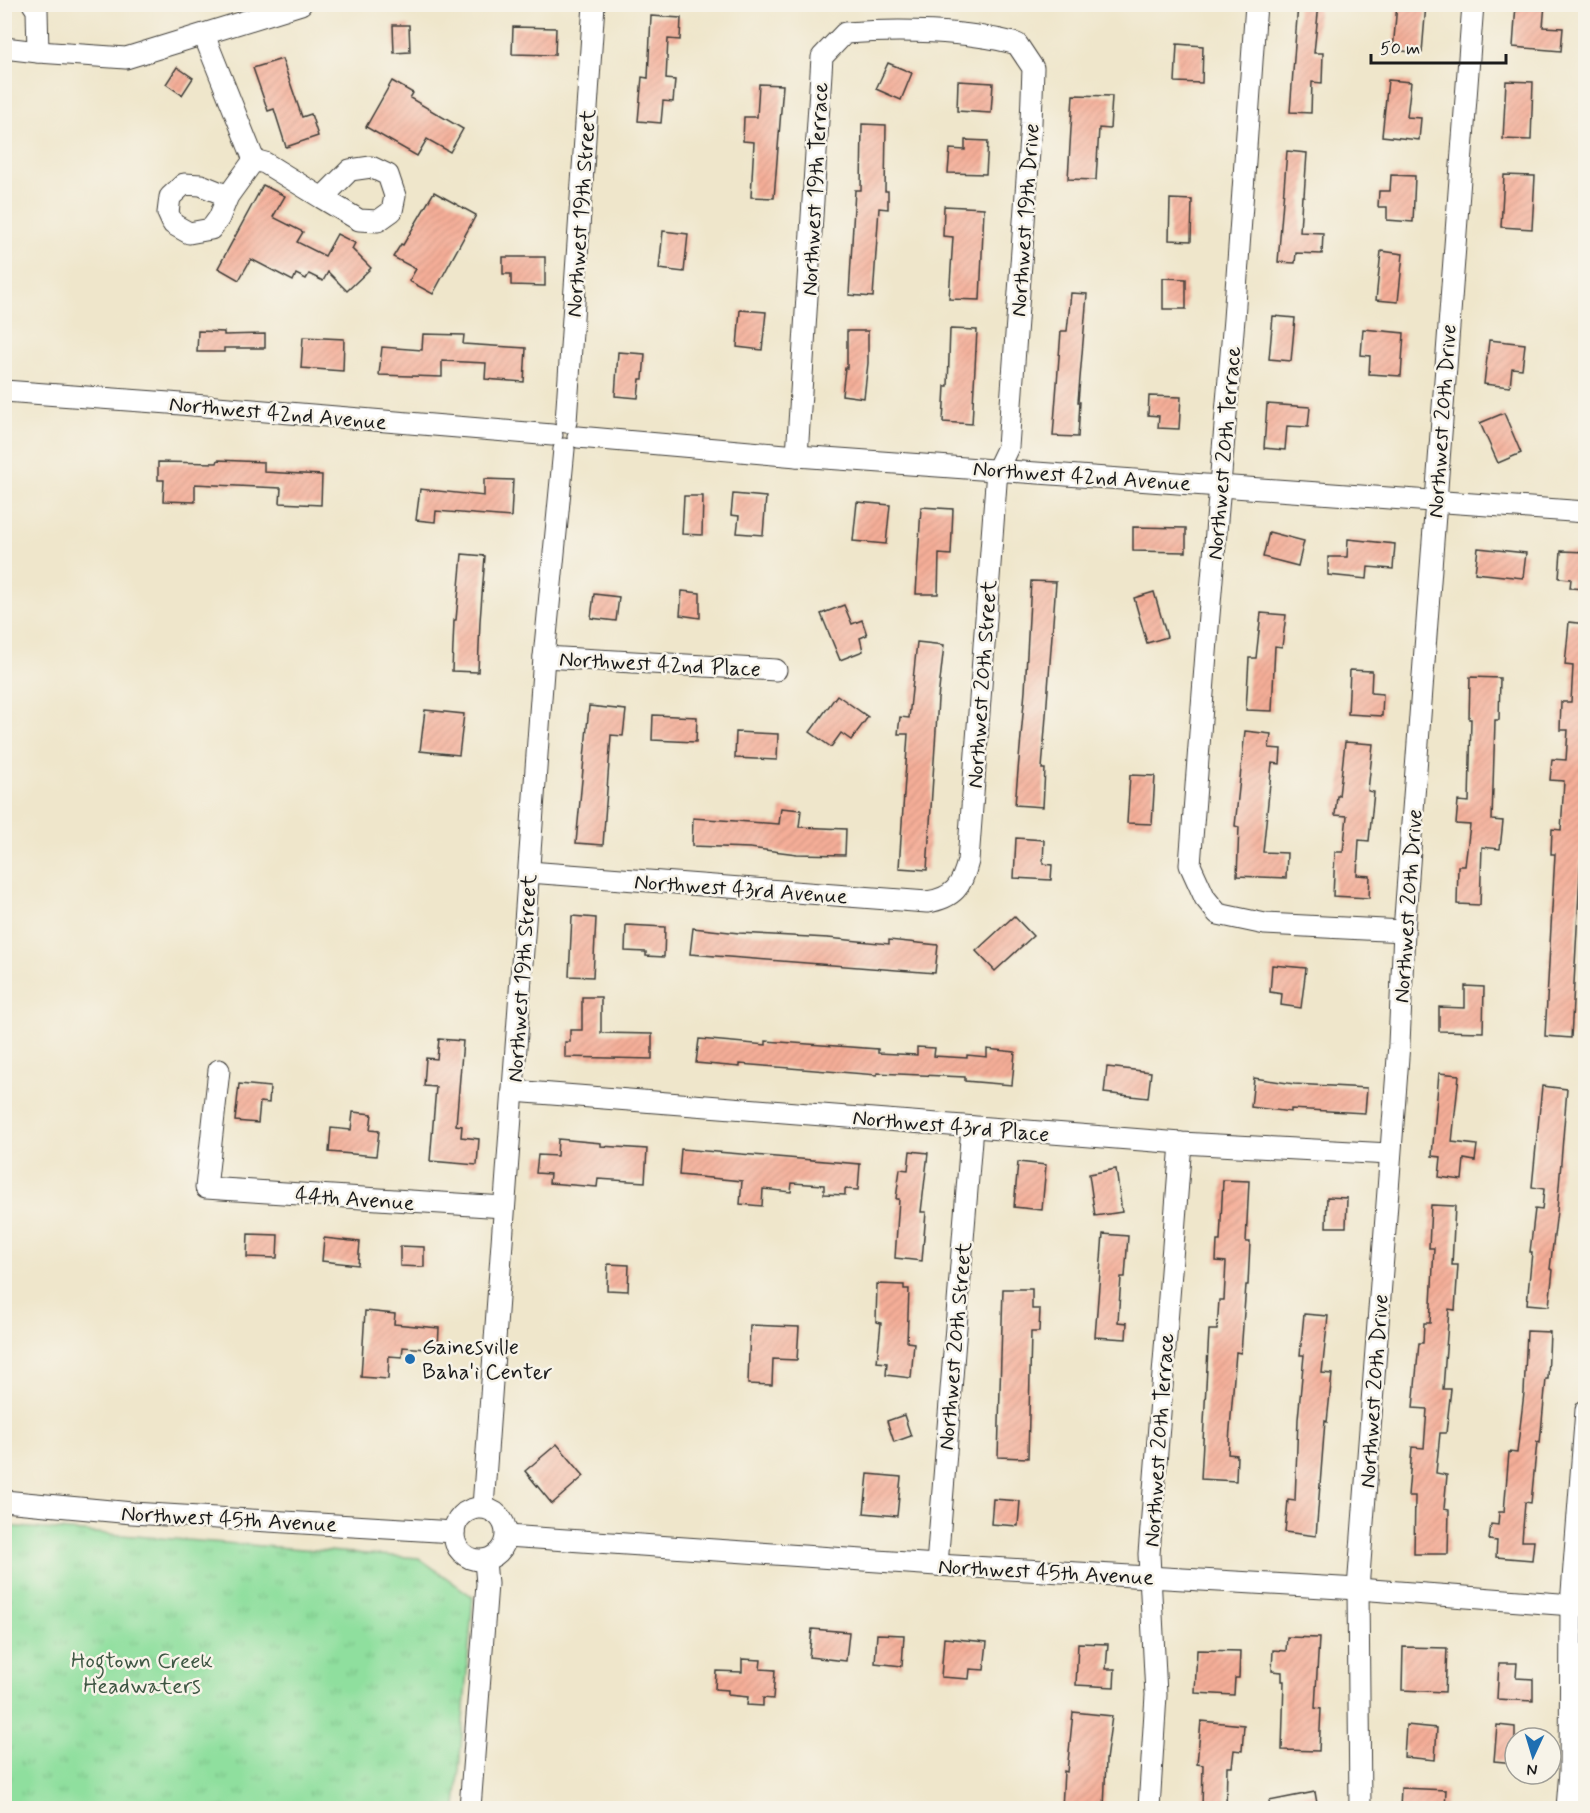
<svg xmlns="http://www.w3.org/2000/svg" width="1590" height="1813" viewBox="0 0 1590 1813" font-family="Mynerve,sans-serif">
<defs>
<pattern id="park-tufts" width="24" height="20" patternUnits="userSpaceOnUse" patternTransform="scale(1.5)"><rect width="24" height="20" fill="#8fdf9e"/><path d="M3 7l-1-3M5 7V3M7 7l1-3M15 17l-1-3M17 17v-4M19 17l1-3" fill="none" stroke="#7bbf88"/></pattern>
<pattern id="building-hatch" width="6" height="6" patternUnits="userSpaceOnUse" patternTransform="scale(1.5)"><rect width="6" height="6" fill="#f5ae98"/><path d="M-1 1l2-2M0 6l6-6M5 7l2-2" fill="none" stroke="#d19582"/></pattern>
</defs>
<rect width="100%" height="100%" fill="#f7f3e8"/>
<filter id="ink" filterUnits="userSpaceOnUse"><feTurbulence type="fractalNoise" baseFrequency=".0167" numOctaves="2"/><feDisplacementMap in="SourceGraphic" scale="12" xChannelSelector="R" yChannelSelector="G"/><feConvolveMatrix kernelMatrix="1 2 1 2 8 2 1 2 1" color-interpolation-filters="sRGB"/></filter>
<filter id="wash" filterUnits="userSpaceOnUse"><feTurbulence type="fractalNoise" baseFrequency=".008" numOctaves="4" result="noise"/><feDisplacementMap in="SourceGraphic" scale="24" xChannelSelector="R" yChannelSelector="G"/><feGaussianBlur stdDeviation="1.35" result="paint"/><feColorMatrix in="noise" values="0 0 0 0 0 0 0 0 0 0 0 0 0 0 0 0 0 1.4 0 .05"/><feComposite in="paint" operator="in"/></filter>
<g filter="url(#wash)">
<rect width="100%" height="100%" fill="#efe6cb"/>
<polygon fill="url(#park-tufts)" stroke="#567e5d" stroke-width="1.5" points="5,1526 419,1558 473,1597 456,1808 5,1808"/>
<g id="blocks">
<g fill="url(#building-hatch)">
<polygon points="1298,4 1319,4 1314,53 1323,53 1322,83 1312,82 1311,113 1290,112"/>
<polygon points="1397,4 1426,4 1422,53 1393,50"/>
<polygon points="1516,4 1545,4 1543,27 1563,28 1561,51 1513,47"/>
<polygon points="651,16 681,18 680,40 668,39 666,79 675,80 673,102 663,101 661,123 638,121 642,77 648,78"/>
<polygon points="393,25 409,25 410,52 394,53"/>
<polygon points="513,27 556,28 555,55 512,54"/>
<polygon points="1177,44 1203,46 1202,83 1175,82"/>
<polygon points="282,59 302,117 311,114 318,136 286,147 274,109 268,111 253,68"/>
<polygon points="888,63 912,73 901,100 876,89"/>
<polygon points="177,67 193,78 182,95 166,84"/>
<polygon points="1388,80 1411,82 1407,117 1421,118 1419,140 1382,136"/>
<polygon points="392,81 413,93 410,98 463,129 450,152 427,139 417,156 366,127"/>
<polygon points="958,81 993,83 991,113 957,111"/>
<polygon points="1506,81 1533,82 1531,140 1503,139"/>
<polygon points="759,84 783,85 774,198 751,197 754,142 743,141 744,117 757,117"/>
<polygon points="1073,95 1112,96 1110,129 1099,128 1096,180 1068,179"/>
<polygon points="862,124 886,125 885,191 888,191 888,209 879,208 873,297 849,295 855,190 861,190"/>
<polygon points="965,140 988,141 986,174 948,173 950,149 965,150"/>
<polygon points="1287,151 1307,153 1304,196 1302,196 1300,232 1323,233 1322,254 1296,253 1295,263 1278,262"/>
<polygon points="1391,175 1415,176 1413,222 1387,220 1387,207 1378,207 1379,191 1390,191"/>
<polygon points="1504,175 1535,176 1532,229 1501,227"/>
<polygon points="263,185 285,196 273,217 303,232 297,242 325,256 337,234 355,243 352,249 371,268 347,291 328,272 323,281 309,274 306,279 296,274 293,281 251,259 239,280 218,268"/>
<polygon points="434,192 476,215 433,294 409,281 416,269 393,257 401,244 403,245"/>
<polygon points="1170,199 1192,200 1191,241 1169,240"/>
<polygon points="944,206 984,208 980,300 949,299 953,237 943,236"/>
<polygon points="663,231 688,234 684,272 659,269"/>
<polygon points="1381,251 1403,254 1398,302 1376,300"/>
<polygon points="503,257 545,257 545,286 511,285 511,274 503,274"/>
<polygon points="1163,278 1186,279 1186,309 1163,309"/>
<polygon points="1071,293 1087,294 1078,402 1080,402 1078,437 1053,436 1061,331 1067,331"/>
<polygon points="740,310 766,312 762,350 737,347"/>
<polygon points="1273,316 1295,318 1291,361 1269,359"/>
<polygon points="950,329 977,330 972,424 943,422 945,386 948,386"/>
<polygon points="1363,329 1404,333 1401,376 1369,374 1370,356 1361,355"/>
<polygon points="198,331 224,332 224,335 265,334 265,348 224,348 224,352 197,352"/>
<polygon points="847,331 868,331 868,363 864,398 842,395 845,368 847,368"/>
<polygon points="423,334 464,335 463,344 526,348 524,382 485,379 486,363 442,361 442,377 379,375 382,347 422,350"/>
<polygon points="303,337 344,339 343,371 301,368"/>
<polygon points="1489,340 1525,344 1522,369 1512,368 1510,387 1484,384"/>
<polygon points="618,352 645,354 643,379 640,379 638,398 615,396"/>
<polygon points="1149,396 1181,397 1179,429 1158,428 1159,416 1148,415"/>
<polygon points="1267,404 1310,407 1308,427 1287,426 1285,450 1264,448"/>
<polygon points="1504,413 1521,453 1498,463 1480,423"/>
<polygon points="218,460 264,462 264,472 322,475 321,505 280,503 281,488 195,484 195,502 163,501 164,480 158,480 158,462 217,463"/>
<polygon points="484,479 513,480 511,517 436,511 435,522 416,520 420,489 484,496"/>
<polygon points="733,494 766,497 763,535 737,533 739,516 731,515"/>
<polygon points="684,496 703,496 702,535 682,534"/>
<polygon points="857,502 890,505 886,544 853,541"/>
<polygon points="921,507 953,509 951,555 939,554 938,594 916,594"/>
<polygon points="1133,527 1186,528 1186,552 1133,551"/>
<polygon points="1269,532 1304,541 1298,566 1263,557"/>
<polygon points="1348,539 1395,544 1393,569 1368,567 1367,579 1328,575 1328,557 1347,557"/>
<polygon points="1478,548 1526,553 1523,578 1475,573"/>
<polygon points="1561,551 1586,552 1586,589 1570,588 1571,579 1559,578"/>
<polygon points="462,554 485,556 480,621 478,672 452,671 454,620 456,620"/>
<polygon points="1031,581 1056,582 1042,769 1045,769 1043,807 1015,805 1025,691"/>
<polygon points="682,591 700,593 700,618 680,615"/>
<polygon points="1154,592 1167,637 1147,643 1134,598"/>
<polygon points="594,594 619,597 616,621 591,618"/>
<polygon points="844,605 852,624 862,620 867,635 860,638 863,651 840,660 821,614"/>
<polygon points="1261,613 1286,615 1282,647 1275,646 1272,711 1246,710 1249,658 1256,658"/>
<polygon points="1569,622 1586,624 1586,848 1585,857 1581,856 1571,1038 1545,1036 1555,854 1551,854 1552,829 1561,830 1564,781 1550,780 1552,759 1566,760 1568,730 1560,730 1561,702 1571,702 1573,666 1565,665"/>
<polygon points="917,642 944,645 938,699 927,870 899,868 908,734 898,734 900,717 909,718"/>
<polygon points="1350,670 1372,671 1371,693 1383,694 1382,716 1348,714"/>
<polygon points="1470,677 1500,678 1499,720 1495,720 1492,820 1503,821 1500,849 1482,847 1480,905 1457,904 1458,866 1465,866 1470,825 1456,824 1458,801 1469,802 1471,719 1469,719"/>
<polygon points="837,695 868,717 851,740 841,733 831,747 810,732"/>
<polygon points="589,706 626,710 623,736 611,735 603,845 576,843"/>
<polygon points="425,710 464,714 459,755 420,751"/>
<polygon points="653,715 697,717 696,742 652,740"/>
<polygon points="1245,731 1271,734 1269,748 1281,749 1280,764 1272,763 1263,852 1287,853 1286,878 1237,876 1239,827 1235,826"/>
<polygon points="736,732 778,734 777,760 735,758"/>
<polygon points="1345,742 1373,744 1368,791 1374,792 1369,841 1359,840 1357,875 1370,876 1369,898 1333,896 1335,852 1343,852 1347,816 1335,815 1337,796 1339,796"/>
<polygon points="1130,775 1155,776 1152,824 1127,823"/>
<polygon points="781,808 801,810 799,827 846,829 845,855 797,854 750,848 692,846 693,818 779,824"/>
<polygon points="1016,838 1044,840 1043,864 1052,865 1051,880 1014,878"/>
<polygon points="572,916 596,918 593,977 569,976"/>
<polygon points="1014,916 1033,936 995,971 976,951"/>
<polygon points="626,925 665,927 664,957 646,956 646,952 625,951"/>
<polygon points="693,928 739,933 828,938 889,944 889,940 938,945 935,973 690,954"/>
<polygon points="1272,965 1306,968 1301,1008 1281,1005 1282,994 1270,992"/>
<polygon points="1465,986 1484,987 1483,1032 1439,1031 1439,1007 1465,1008"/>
<polygon points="582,997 601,997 601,1033 652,1034 652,1059 565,1057 565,1042 570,1042 570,1030 582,1030"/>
<polygon points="439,1039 463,1041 456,1125 462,1126 461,1137 479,1139 477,1165 430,1161 436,1087 424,1086 426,1058 437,1059"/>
<polygon points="699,1039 766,1045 766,1041 878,1049 878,1053 917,1055 917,1047 935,1048 934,1056 967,1058 967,1055 987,1057 987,1049 1015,1052 1012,1085 965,1081 965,1077 877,1073 877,1075 740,1064 740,1067 696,1063"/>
<polygon points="1107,1067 1151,1072 1148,1098 1104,1093"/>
<polygon points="1439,1073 1459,1075 1452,1142 1477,1145 1475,1161 1464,1159 1462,1180 1439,1177 1441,1157 1432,1156"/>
<polygon points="1254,1078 1294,1084 1367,1088 1365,1113 1291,1109 1291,1112 1251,1107"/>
<polygon points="239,1084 270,1087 269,1103 260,1102 258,1123 235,1121"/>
<polygon points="1542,1086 1567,1089 1557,1211 1550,1269 1553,1270 1549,1306 1527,1304 1532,1252 1530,1252 1535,1209 1542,1210 1544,1189 1532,1187"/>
<polygon points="353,1112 372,1114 370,1130 379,1131 376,1156 329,1152 331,1128 351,1130"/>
<polygon points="558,1139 601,1143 601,1146 647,1149 645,1182 598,1179 597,1187 549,1183 550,1174 536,1173 538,1155 557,1156"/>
<polygon points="681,1149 860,1164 858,1190 845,1189 845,1195 824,1194 824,1185 792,1183 791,1192 763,1189 762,1206 740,1204 742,1181 679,1175"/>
<polygon points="910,1151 928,1153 921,1212 926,1212 922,1261 895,1258 899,1199 896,1199 900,1169 908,1170"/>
<polygon points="1018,1162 1046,1165 1042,1210 1014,1207"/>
<polygon points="1116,1169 1122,1212 1095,1216 1089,1174"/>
<polygon points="1223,1180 1249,1181 1246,1242 1250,1242 1248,1285 1246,1285 1241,1353 1236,1352 1228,1454 1237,1455 1236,1481 1201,1479 1209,1330 1217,1330 1219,1300 1224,1300 1226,1262 1216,1261 1217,1241 1220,1241"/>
<polygon points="1327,1197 1347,1198 1346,1227 1326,1227"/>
<polygon points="1431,1205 1455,1206 1452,1265 1458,1265 1455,1310 1449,1309 1443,1389 1451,1389 1446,1433 1440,1433 1436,1473 1447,1475 1444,1509 1449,1510 1448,1554 1414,1554 1415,1496 1408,1496 1412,1447 1424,1448 1427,1409 1413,1408 1419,1343 1423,1343 1424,1323 1430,1323 1434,1248 1429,1248"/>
<polygon points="248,1234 278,1235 277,1258 247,1257"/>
<polygon points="1103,1234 1128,1236 1125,1277 1121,1277 1118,1322 1127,1323 1126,1339 1095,1337"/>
<polygon points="324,1238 360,1242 358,1265 322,1261"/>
<polygon points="400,1246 424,1247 424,1267 400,1266"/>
<polygon points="608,1264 629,1265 628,1291 607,1290"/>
<polygon points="877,1284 904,1285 904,1289 909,1289 907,1342 914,1343 911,1378 886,1375 887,1363 877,1362 881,1323 876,1322"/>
<polygon points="1003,1289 1032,1289 1032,1309 1040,1309 1039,1332 1031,1332 1028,1458 998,1457"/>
<polygon points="365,1311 395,1314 394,1324 439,1328 438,1350 403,1347 402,1357 389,1356 388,1379 361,1377"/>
<polygon points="1304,1314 1328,1316 1322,1373 1332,1374 1327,1422 1325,1421 1316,1536 1285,1532 1288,1500 1295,1501 1298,1419 1304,1355 1300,1355"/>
<polygon points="750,1325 799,1327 797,1360 773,1359 772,1385 748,1384"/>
<polygon points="1527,1331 1550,1332 1548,1379 1546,1379 1540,1443 1537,1442 1531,1503 1525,1502 1522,1541 1534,1541 1532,1560 1496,1557 1497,1541 1489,1540 1491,1524 1498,1525 1499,1512 1504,1512 1509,1452 1517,1453 1524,1393"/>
<polygon points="904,1415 911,1436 894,1442 887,1421"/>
<polygon points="557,1444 584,1476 552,1504 525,1471"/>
<polygon points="868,1474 901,1477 897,1516 864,1513"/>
<polygon points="993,1499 1020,1501 1018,1526 991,1524"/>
<polygon points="812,1629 849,1632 846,1661 809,1657"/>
<polygon points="877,1634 904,1635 902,1666 875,1663"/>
<polygon points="1287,1637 1319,1638 1315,1708 1321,1709 1319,1751 1282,1750 1284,1681 1282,1681 1282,1672 1272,1671 1273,1650 1286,1651"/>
<polygon points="944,1638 987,1642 984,1670 970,1669 969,1679 941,1677"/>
<polygon points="1078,1643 1108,1644 1106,1669 1115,1669 1114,1687 1076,1685"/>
<polygon points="1403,1647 1447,1648 1445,1692 1402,1690"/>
<polygon points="1197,1650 1240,1651 1239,1678 1235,1678 1234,1695 1195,1693"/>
<polygon points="742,1659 761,1660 760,1669 775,1670 773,1699 763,1698 763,1706 747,1705 748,1697 728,1695 728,1690 715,1689 716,1671 742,1672"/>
<polygon points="1499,1663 1517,1663 1516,1678 1533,1679 1533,1701 1497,1699"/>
<polygon points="1073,1712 1112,1716 1106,1760 1104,1809 1062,1809 1064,1771 1067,1772"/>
<polygon points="1201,1721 1244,1725 1242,1751 1234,1750 1232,1767 1227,1767 1226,1809 1202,1809 1203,1765 1197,1764"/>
<polygon points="1406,1725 1437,1728 1435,1760 1404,1757"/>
<polygon points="1497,1725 1515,1727 1515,1763 1494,1761"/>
<polygon points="1401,1788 1446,1790 1445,1809 1400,1809"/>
<polygon points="1315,1792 1318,1809 1270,1809 1269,1801"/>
</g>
</g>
</g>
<g filter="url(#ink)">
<use href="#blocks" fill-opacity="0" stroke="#3c3a36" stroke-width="1.5"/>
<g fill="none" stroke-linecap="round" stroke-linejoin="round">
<defs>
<g id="minor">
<polyline points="33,4 37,10 38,52"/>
<polyline points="1256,4 1234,319 1208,627 1190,865 1205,898 1218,914 1265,924 1404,931"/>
<polyline points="204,35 254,160"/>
<polyline points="4,48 38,52 126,58 301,4"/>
<polyline points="228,196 219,218 211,229 189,233 173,224 168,213 170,197 184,184 201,185 228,196 254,160 265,163 322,198 350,170 371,167 388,175 395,196 392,211 378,221 359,220 322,198"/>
<polyline points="4,391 169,403 552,435"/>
<polyline points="566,422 594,4"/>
<polyline points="578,437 797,456 1586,512"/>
<polyline points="544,657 776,670"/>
<path d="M529,872L927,902C954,898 962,886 968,861L997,470L1008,447L1031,123L1033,68L1017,44C966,30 898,29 845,33L822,57L797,456"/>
<polyline points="219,1070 206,1188 504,1207"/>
<polyline points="513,1091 1181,1143 1390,1154"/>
<polyline points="4,1501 132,1513 454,1532"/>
<polyline points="483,1507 544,657 564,449"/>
<circle cx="480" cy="1534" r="26"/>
<polyline points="507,1536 937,1565 1358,1589 1586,1606"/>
<polyline points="937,1565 972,1127"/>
<polyline points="470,1808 487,1584 485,1560"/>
<polyline points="1149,1808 1156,1695 1149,1554 1181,1143"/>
<polyline points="1360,1808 1358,1589 1399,1044 1404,931 1473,4"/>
<polyline points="1567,1808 1570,1771 1571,1605 1586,1410"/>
</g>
</defs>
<use href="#minor" stroke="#3c3a36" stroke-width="23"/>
<use href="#minor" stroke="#fff" stroke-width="21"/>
</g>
</g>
<circle fill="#1f6fb2" stroke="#f7f3e8" stroke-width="2" cx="410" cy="1359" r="6"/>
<g text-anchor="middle" stroke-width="5" stroke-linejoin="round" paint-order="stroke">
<g font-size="22" fill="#1c1c1c" stroke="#f7f3e8">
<text transform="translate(814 189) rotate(-87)" y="8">Northwest 19th Terrace</text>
<text transform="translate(580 213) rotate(-86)" y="8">Northwest 19th Street</text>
<text transform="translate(1024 220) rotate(-86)" y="8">Northwest 19th Drive</text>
<text transform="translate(278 412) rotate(5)" y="8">Northwest 42nd Avenue</text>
<text transform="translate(1441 421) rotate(-86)" y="8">Northwest 20th Drive</text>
<text transform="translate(1223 453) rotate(-85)" y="8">Northwest 20th Terrace</text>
<text transform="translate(1082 475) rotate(4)" y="8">Northwest 42nd Avenue</text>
<text transform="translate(660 663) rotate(3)" y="8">Northwest 42nd Place</text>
<text transform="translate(981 684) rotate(-86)" y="8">Northwest 20th Street</text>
<text transform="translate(741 888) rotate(4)" y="8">Northwest 43rd Avenue</text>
<text transform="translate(1407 906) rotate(-86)" y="8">Northwest 20th Drive</text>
<text transform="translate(521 978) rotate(-86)" y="8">Northwest 19th Street</text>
<text transform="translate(951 1125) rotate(5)" y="8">Northwest 43rd Place</text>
<text transform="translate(355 1198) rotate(4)" y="8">44th Avenue</text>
<text transform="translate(954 1346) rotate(-85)" y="8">Northwest 20th Street</text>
<text transform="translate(1373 1391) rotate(-86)" y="8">Northwest 20th Drive</text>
<text transform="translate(1158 1440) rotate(-86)" y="8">Northwest 20th Terrace</text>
<text transform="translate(229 1518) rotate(3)" y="8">Northwest 45th Avenue</text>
<text transform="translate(1046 1571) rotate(3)" y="8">Northwest 45th Avenue</text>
</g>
<g font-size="22" fill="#1c1c1c" stroke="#f7f3e8" text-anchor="start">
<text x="422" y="1354">Gainesville<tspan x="422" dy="25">Baha'i Center</tspan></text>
</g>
<g font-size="22" fill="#3e5643" stroke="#f7f3e8">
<text x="142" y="1668">Hogtown Creek<tspan x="142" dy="25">Headwaters</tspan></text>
</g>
</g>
<rect width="1590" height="1813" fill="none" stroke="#f7f3e8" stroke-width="24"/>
<g transform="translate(1533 1756) rotate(184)"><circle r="28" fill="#f7f3e8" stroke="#9f9d96" stroke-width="1.5"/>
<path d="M0-4.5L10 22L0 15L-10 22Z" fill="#1f6fb2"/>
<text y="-9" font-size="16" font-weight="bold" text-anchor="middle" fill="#1c1c1c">N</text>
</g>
<path d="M1371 54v9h135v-9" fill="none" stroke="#1c1c1c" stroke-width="3"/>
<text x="1380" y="54" font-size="18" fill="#1c1c1c" stroke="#f7f3e8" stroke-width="4.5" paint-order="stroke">50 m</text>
</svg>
